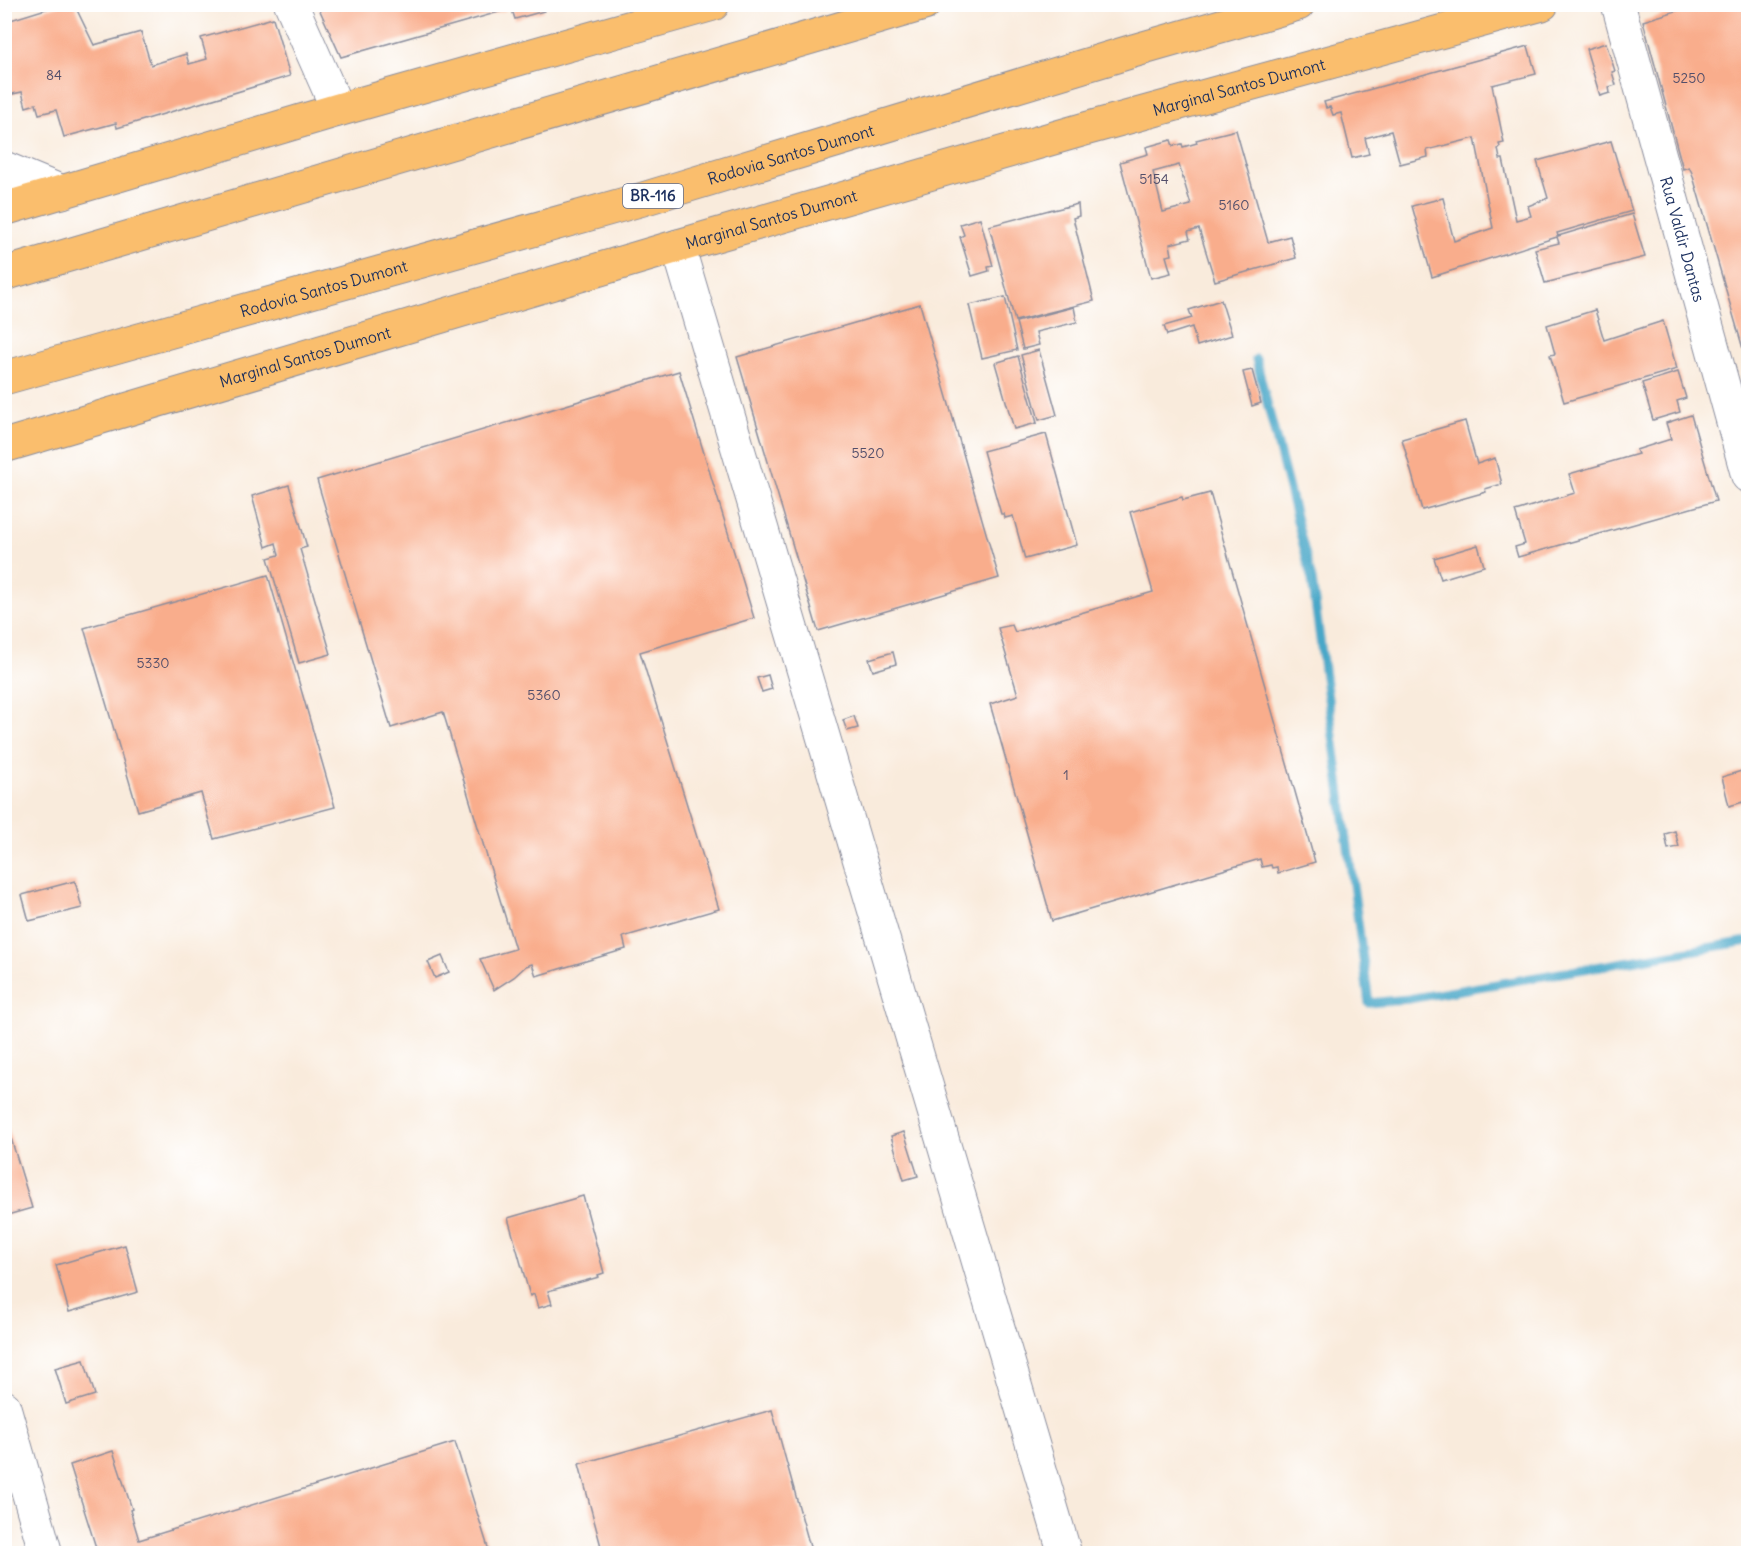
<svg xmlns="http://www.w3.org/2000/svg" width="1753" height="1558" viewBox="0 0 1753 1558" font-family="Delius,sans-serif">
<rect width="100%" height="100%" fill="#fff"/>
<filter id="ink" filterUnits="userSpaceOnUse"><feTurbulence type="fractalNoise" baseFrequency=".0167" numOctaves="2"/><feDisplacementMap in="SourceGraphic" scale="12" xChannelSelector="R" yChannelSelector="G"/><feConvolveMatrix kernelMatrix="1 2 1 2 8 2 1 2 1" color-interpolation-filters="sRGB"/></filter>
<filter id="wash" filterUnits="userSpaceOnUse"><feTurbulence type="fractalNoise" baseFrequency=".008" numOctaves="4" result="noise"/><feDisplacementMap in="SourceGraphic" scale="24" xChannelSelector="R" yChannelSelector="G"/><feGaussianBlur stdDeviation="1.35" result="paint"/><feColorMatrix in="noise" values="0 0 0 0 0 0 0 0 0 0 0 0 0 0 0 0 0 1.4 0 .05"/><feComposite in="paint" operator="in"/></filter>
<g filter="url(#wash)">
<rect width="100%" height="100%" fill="#f9ebdc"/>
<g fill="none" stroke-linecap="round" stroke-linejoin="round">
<polyline stroke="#49a7c8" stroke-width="9" points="1256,359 1312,580 1369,1003 1408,999 1748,941"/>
</g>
<g id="blocks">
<g fill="#f9ad8c" fill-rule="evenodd">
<polygon points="62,4 74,4 94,45 141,32 151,65 186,54 189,64 207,59 201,38 273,18 290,76 117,128 116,123 64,137 56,110 39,114 36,104 26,107 22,92 8,95 4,82 4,22"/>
<polygon points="317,4 504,4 506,10 341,57"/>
<polygon points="510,4 542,4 544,11 515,19"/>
<polygon points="1699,4 1748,4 1748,366 1692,173 1689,167 1683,169 1643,21"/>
<polygon points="1606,43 1615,71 1612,72 1616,85 1609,87 1610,93 1600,96 1586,49"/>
<polygon points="1528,46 1536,74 1492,85 1504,143 1499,144 1500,147 1498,149 1500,159 1503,159 1516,220 1531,216 1528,206 1548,198 1537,161 1611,141 1632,211 1557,233 1558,236 1632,214 1645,257 1545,283 1535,249 1559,243 1557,237 1432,277 1412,206 1443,198 1454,241 1493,228 1475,138 1427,150 1428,157 1400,164 1391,131 1365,138 1369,154 1352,158 1341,113 1333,115 1330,107 1326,108 1324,102"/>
<path d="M1236,130L1268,242L1290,236L1296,258L1215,281L1199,229L1188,232L1190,239L1170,244L1172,255L1166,256L1171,273L1151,278L1120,162L1148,154L1146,147L1171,140L1173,146L1182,144L1183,147L1197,143L1196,140ZM1179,165L1191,205L1163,212L1153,172Z"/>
<polygon points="1078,204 1079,216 1073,218 1094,301 1015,321 989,226 1053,209 1053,210"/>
<polygon points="980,218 993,266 988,267 989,271 972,276 960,237 964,235 960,224"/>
<polygon points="1005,297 1017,350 982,358 969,305"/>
<polygon points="1221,300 1232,335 1197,346 1192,327 1167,335 1164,326 1192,318 1189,310"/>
<polygon points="920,304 999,578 818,631 737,357"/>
<polygon points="1074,307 1077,322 1036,332 1039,345 1023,349 1016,322"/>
<polygon points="1595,310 1604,340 1663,321 1677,369 1564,402 1550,355 1555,354 1547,325"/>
<polygon points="1039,350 1057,415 1039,420 1021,355"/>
<polygon points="1018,356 1037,423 1014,429 995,363"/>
<polygon points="1252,370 1261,403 1252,406 1243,372"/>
<polygon points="679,371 754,618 640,652 719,909 623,937 626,949 536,976 532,964 526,966 514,977 494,990 480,959 515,949 443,712 391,728 317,480"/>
<polygon points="1678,372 1686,398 1677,401 1680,412 1653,420 1642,383"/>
<polygon points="1691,415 1716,501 1518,557 1515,547 1525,544 1515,511 1575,493 1569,474 1638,454 1636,450 1671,439 1666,423"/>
<polygon points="1465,421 1477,464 1495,458 1502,484 1485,489 1486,492 1422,510 1402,439"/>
<polygon points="1046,434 1077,545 1025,559 1013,516 1005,518 1004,514 1001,514 983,451"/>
<polygon points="289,485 307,547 300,549 331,654 299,663 268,558 279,555 276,543 266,547 252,496"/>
<polygon points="1210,493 1315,862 1278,873 1277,867 1272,868 1271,865 1262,867 1260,859 1052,921 990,704 1018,695 998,628 1012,625 1015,632 1153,592 1130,512 1182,497 1183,500"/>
<polygon points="1478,545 1484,566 1441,579 1434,558"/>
<polygon points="268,575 335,807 214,839 201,793 138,811 84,628"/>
<polygon points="893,652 896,664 873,671 869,659"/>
<polygon points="768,675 772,689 762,692 757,678"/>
<polygon points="854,716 858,728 847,731 843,720"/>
<polygon points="1748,769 1748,820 1743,802 1729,806 1722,777"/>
<polygon points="1675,831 1679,847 1668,849 1665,834"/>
<polygon points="75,881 82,908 29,921 22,895"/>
<polygon points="442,956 449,972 435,978 428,962"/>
<polygon points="4,1115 32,1208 4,1216"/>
<polygon points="904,1132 918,1176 904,1180 891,1136"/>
<polygon points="583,1196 604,1273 598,1275 599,1277 548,1291 552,1304 538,1308 534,1294 530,1296 508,1218"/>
<polygon points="125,1245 138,1292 69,1312 56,1265"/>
<polygon points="84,1360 95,1395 66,1404 55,1368"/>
<polygon points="772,1410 812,1554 603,1554 579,1464"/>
<polygon points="455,1442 490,1554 98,1554 70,1465 113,1451 132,1509 130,1510 139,1540"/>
</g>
</g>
</g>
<g filter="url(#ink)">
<use href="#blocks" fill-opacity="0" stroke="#8a8d9d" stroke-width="1.5"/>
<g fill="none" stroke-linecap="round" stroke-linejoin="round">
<defs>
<g id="minor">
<polyline points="291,4 338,110"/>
<path id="s1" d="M1618,4L1748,476"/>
<polyline points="4,168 62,192"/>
<polyline points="678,246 1065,1554"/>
<polyline points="4,1407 46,1554"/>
</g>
<g id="major">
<polyline points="4,209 338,110 713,4"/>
<path id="s2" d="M4,446L678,246L1085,129L1542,4"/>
</g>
<g id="highway">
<polyline points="4,274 924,4"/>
<path id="s3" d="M4,378L643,199L1133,51L1298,4"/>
</g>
</defs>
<use href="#minor" stroke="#8a8d9d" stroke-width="35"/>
<use href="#major" stroke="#8a8d9d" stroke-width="35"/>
<use href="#highway" stroke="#8a8d9d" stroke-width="35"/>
<use href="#minor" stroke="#fff" stroke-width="33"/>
<use href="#major" stroke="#fabe6d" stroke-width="33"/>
<use href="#highway" stroke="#fabe6d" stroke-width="33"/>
</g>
</g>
<g text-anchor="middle" stroke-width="4.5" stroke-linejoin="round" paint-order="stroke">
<g font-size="14" fill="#524e6a">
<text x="54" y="80">84</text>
<text x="1689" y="83">5250</text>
<text x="1154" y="184">5154</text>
<text x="1234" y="210">5160</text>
<text x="868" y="458">5520</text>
<text x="153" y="668">5330</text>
<text x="544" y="700">5360</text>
<text x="1066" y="780">1</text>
</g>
<rect fill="#fff" stroke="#5f6d8e" stroke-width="1.5" x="623" y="184" width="60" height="24" rx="4.5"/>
<g font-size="15" font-weight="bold" fill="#1b2f5e">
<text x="653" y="201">BR-116</text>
</g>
<g font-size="16" fill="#1b2f5e" stroke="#fff">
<text dy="6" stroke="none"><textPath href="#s2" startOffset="1286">Marginal Santos Dumont</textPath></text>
<text dy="6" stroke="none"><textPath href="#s3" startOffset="818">Rodovia Santos Dumont</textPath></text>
<text dy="6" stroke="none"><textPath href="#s2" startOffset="800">Marginal Santos Dumont</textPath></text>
<text dy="6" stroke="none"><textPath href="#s1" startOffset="244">Rua Valdir Dantas</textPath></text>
<text dy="6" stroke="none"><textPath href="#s3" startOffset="332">Rodovia Santos Dumont</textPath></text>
<text dy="6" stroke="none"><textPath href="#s2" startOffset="314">Marginal Santos Dumont</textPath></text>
</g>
</g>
<rect width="1753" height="1558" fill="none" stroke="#fff" stroke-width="24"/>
</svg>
